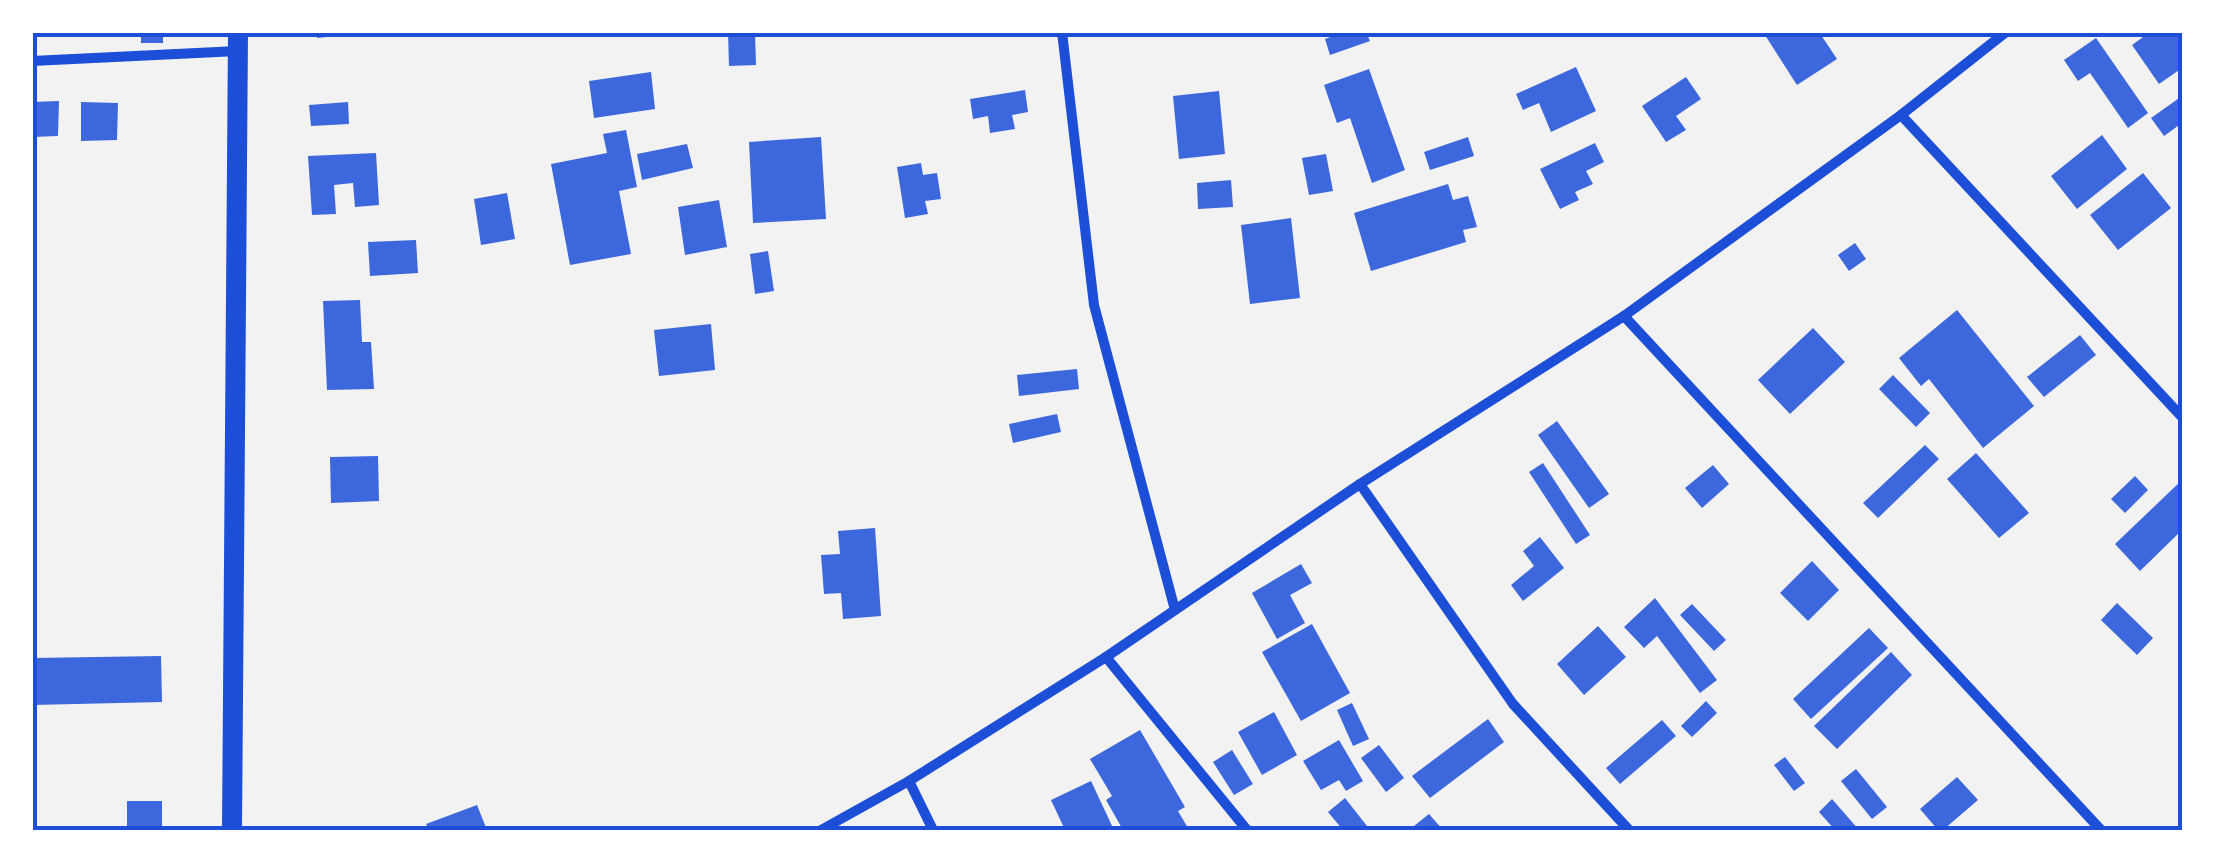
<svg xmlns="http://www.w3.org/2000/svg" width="2215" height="863" viewBox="0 0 2215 863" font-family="'Work Sans',sans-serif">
<rect width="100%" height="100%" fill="#f2f2f2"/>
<g fill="#3d67dc">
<rect x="141" y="32" width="22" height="11"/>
<polygon points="317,32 346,32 346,35 317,38"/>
<polygon points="728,32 755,32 756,65 729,66"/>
<polygon points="1343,32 1366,32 1370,41 1330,55 1325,39"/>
<polygon points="1763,32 1819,32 1837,59 1797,85"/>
<polygon points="2150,32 2182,32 2182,68 2159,84 2132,45"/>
<polygon points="2096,38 2148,113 2128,128 2090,73 2078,81 2064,60"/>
<polygon points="1576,67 1596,111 1551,132 1539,103 1523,110 1516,94"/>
<polygon points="1369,69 1405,170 1372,183 1350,118 1337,123 1324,85"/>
<polygon points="651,72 655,109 594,118 589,81"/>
<polygon points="1686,77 1701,99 1676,116 1686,130 1666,142 1642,106"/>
<polygon points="1025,90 1028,112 1012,115 1015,129 990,133 988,116 973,119 970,99"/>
<polygon points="1219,91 1225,154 1179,159 1173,96"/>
<polygon points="2182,96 2182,123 2164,136 2151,118"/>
<polygon points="59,101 58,136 32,137 32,102"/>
<polygon points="81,102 118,103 117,140 81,141"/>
<polygon points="348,102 349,124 311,126 309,105"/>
<polygon points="626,130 637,187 619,191 631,254 570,265 551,164 607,153 603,134"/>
<polygon points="2102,135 2127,169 2077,209 2051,176"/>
<polygon points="821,137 826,219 753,223 749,142"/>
<polygon points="1468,137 1474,156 1430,170 1424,152"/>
<polygon points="1595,143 1604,162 1586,171 1593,184 1575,192 1579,200 1560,209 1540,169"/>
<polygon points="687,144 693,168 642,180 637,154"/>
<polygon points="376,153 379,205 355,207 353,183 334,185 336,214 312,215 308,156"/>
<polygon points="1326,154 1333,191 1309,195 1302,158"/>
<polygon points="921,163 923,175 937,173 941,199 925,201 928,214 905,218 897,167"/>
<polygon points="2143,173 2171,208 2118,250 2090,215"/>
<polygon points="1231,180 1233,207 1198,209 1197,183"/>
<polygon points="1448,184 1453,200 1468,196 1477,227 1463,230 1466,242 1371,271 1354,213"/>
<polygon points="507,193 515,239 481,245 474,199"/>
<polygon points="719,200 727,247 685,255 678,207"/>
<polygon points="1291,218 1300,298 1250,304 1241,225"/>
<polygon points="416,240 418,273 370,276 368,242"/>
<polygon points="1855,243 1866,259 1849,271 1838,255"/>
<polygon points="768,251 774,291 755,294 750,254"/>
<polygon points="360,300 362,342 371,342 374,389 327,390 323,301"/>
<polygon points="1957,310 2034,406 1983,448 1929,379 1921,386 1899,358"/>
<polygon points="711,324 715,370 659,376 654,330"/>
<polygon points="1813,328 1845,362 1790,414 1758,380"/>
<polygon points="2080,335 2096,355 2044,397 2027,377"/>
<polygon points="1077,369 1079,389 1019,396 1017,375"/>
<polygon points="1893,375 1930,413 1916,427 1879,389"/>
<polygon points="1057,414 1061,432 1013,443 1009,424"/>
<polygon points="1557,421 1609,494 1589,508 1538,435"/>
<polygon points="1925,445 1939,459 1878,518 1863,503"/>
<polygon points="1976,453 2029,513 1999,538 1947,479"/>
<polygon points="378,456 379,501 331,503 330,457"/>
<polygon points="1543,463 1590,535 1576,544 1529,472"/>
<polygon points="1713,465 1729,484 1702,508 1685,488"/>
<polygon points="2135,476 2148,490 2125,513 2111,499"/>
<polygon points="2182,480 2182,530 2140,571 2115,544"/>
<polygon points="875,528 881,616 843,619 841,593 824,594 821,555 840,554 838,531"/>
<polygon points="1540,537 1564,568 1523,601 1511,585 1534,566 1523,551"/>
<polygon points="1812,561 1839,590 1808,621 1780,593"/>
<polygon points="1301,564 1312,583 1290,595 1305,623 1277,639 1252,593"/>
<polygon points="1655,598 1717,680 1700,693 1657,636 1644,648 1624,627"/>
<polygon points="2117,603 2153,638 2137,655 2101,620"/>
<polygon points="1692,604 1726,640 1714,651 1680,615"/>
<polygon points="1312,624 1350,693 1301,721 1262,652"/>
<polygon points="1598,626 1626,657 1584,695 1557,664"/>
<polygon points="1869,628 1888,648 1811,719 1793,699"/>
<polygon points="1891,652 1912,675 1837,749 1814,726"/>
<polygon points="161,656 162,702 32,705 32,658"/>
<polygon points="1706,701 1717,713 1692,737 1681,726"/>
<polygon points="1352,703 1369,739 1353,746 1337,710"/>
<polygon points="1274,712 1297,755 1262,775 1238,732"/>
<polygon points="1488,719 1504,742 1430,798 1412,776"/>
<polygon points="1662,720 1676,736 1620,784 1606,768"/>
<polygon points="1140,730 1185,807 1178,811 1188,828 1183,830 1123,830 1106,800 1112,796 1090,759"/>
<polygon points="1339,740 1363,781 1346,791 1339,780 1321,790 1303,761"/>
<polygon points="1379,745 1404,778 1386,792 1361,758"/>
<polygon points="1232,750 1253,784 1234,795 1213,762"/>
<polygon points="1785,757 1805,783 1794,791 1774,765"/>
<polygon points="1856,769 1887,807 1872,819 1841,781"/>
<polygon points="1957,777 1978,800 1943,830 1938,830 1920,809"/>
<polygon points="1091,781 1114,830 1065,830 1051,800"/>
<polygon points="1345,798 1367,826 1362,830 1343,830 1328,812"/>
<polygon points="1832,799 1859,830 1835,830 1819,812"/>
<rect x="127" y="801" width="35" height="29"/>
<polygon points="477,805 487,830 429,830 426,824"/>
<polygon points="1429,814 1443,830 1409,830"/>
</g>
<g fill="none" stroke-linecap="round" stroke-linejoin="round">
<g stroke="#1d4ed8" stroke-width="10">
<polyline points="1062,32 1094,305 1175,610"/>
<polyline points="32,61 238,51"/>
<polyline points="1901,115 2182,417"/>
<polyline points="1624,316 2101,830"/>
<polyline points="1360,484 1513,704 1629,830"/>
<polyline points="1106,657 1247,830"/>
<polyline points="909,781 933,830"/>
<polyline points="821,830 909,781 1106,657 1360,484 1624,316 1901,115 2006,32"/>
</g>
<polyline stroke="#1d4ed8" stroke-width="20" points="232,830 238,32"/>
</g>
<rect width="2215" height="863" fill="none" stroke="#ffffff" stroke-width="70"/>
<rect x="35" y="35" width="2145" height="793" fill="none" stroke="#1d4ed8" stroke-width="4"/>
</svg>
